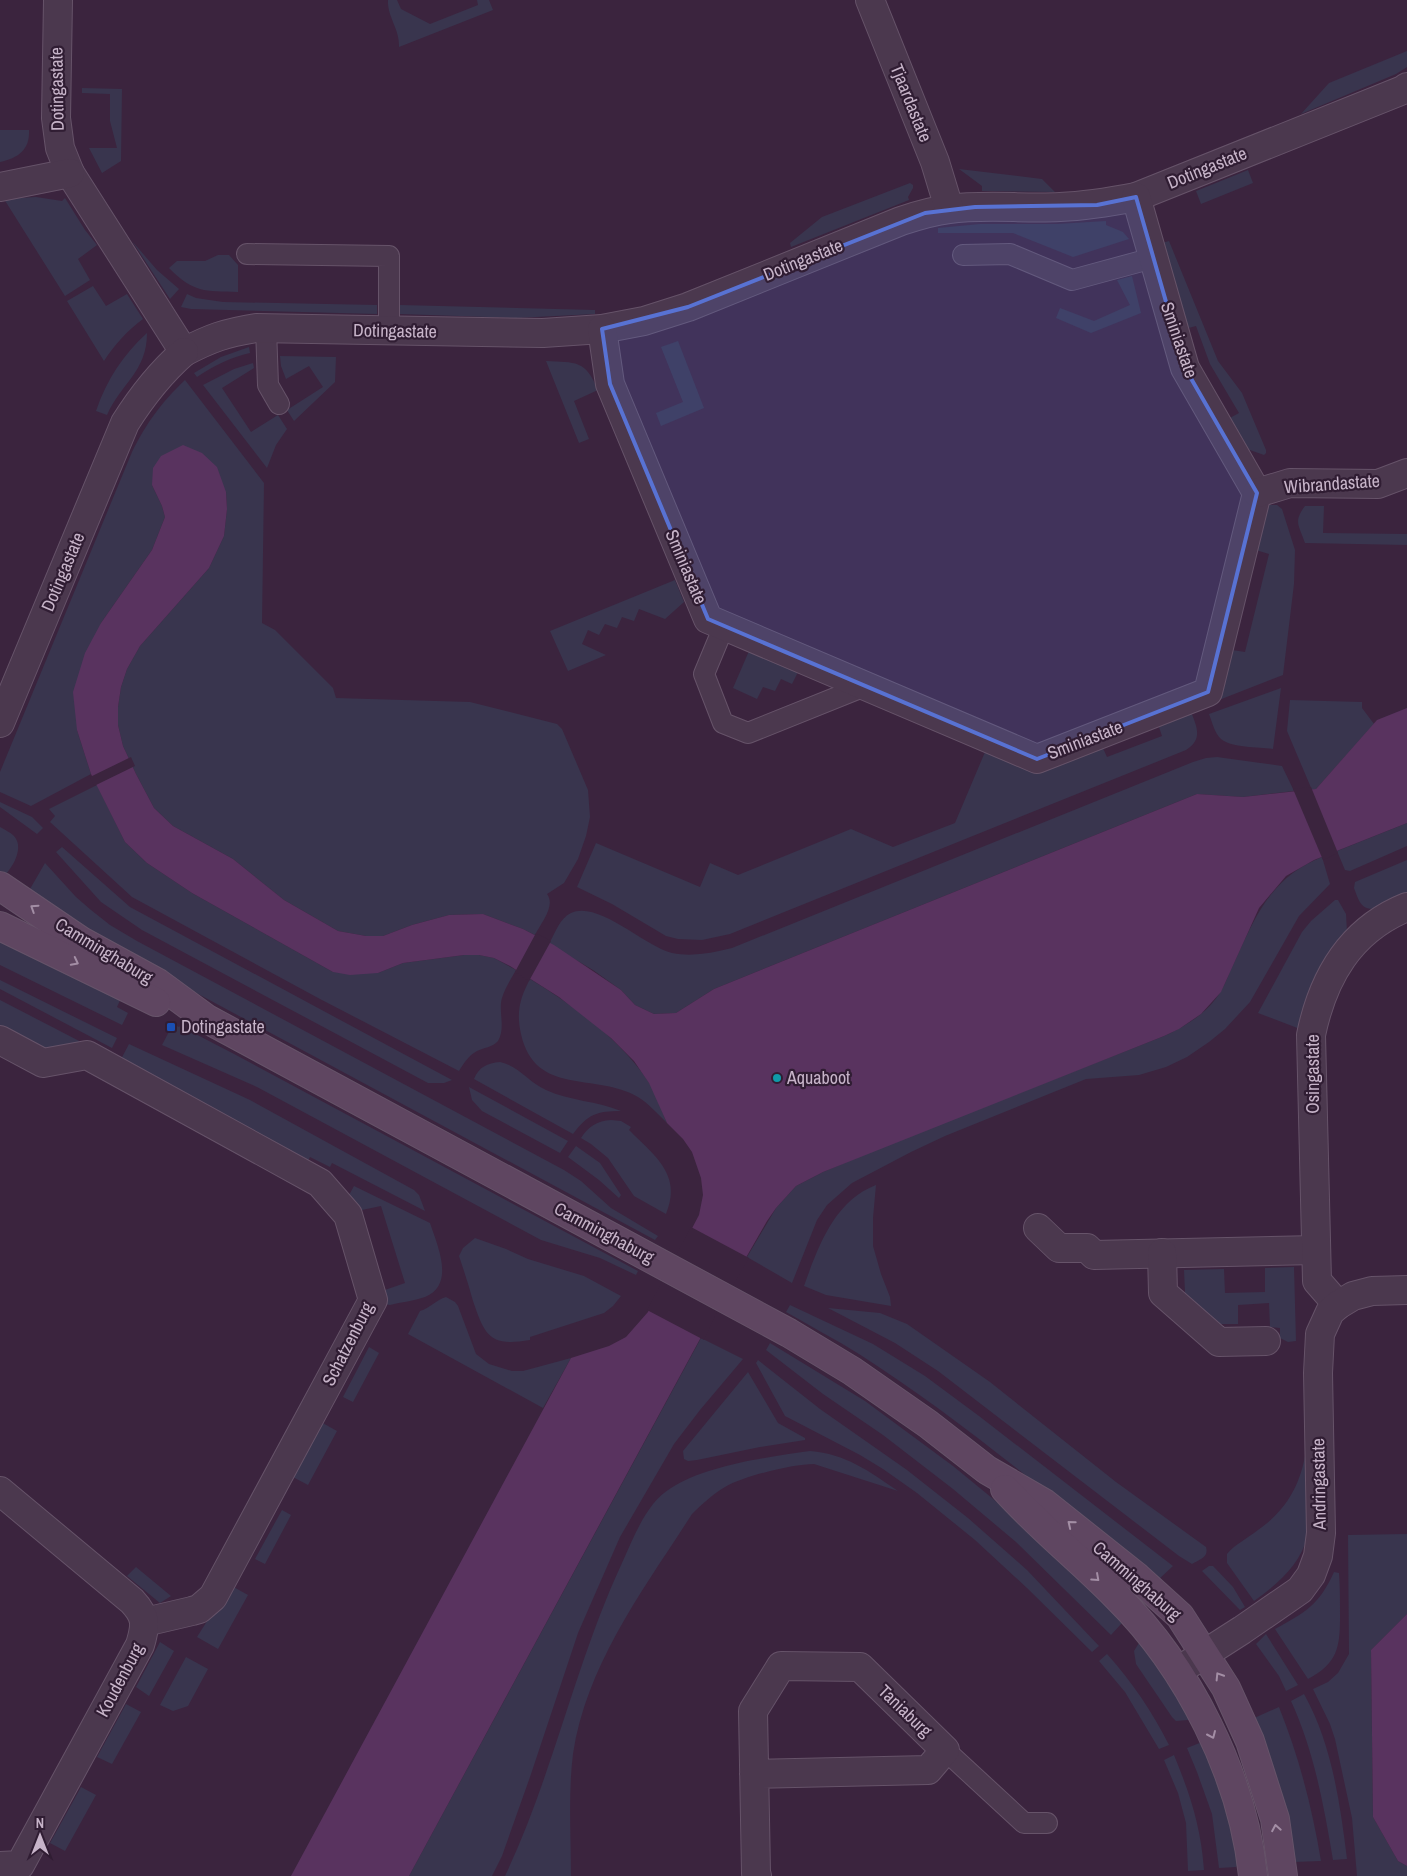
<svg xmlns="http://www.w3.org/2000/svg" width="1407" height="1876" viewBox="0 0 1407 1876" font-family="'Archivo Narrow',sans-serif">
<rect width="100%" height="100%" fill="#3b243e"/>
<g fill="#39354e">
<path d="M388,0H397L401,9L430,24L478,5L477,0H489L493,10L399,47C400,29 387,17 388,0Z"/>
<polygon points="1407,51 1407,67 1396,74 1301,114 1329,83"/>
<polygon points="82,88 122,89 121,161 102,173 89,148 117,148 110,121 110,94 82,93"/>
<path d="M0,130H29C30,150 18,158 0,162Z"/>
<polygon points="959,169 1042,179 1055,192 982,191 982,186"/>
<polygon points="1248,170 1253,183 1201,204 1196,191"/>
<polygon points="910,183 913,185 913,188 908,197 909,200 791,247 790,243 822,217"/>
<polygon points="36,197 62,201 65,198 85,230 97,245 78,259 90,280 65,296 4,199"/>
<polygon points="1106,221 1106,225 1123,232 1129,239 1073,257 1013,233 938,233 938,228 980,224 1057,224"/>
<polygon points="132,241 157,270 179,289 170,299"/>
<polygon points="1169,241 1218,361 1242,393 1266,450 1266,453 1264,455 1247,449 1228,419 1239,413 1210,364 1196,326 1185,329 1162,243"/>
<path d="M218,255H229L238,265V292C204,291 194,293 169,268L177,261H205Z"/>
<polygon points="1132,276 1141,313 1091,333 1056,318 1060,308 1094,321 1130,305 1117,280"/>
<path d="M93,286L106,306L127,294L143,319C127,331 115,344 104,361L67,301Z"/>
<polygon points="187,294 196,298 223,302 377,305 377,314 191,309 181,307"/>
<polygon points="400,305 595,310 595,314 516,318 400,314"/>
<path d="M147,333C147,372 121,383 107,415L96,411C107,379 123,355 147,333Z"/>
<polygon points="678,341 704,408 661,426 656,413 683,402 661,347"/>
<path d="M249,347L250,353C231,357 213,366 197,377L194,373L221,357Z"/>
<polygon points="280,356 336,357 335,382 294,421 287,410 323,387 309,366 286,379 281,366"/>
<path d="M546,361C576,363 585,359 598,390L574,401L589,439L579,443Z"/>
<polygon points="253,363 254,368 222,388 251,432 278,415 287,429 276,445 267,468 203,385 234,369"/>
<path d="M185,380L264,483L262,623L275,630L333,688L336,698L470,702L557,724L562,729L588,790L590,817L586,836L578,859L564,883L547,894C556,906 541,923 535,935L523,929L483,914L449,915L412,925L383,936H366L338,931L284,900L233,859L173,826L154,808L136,774L123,746L118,725V707L121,687L127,669L140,646L209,568L224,536L227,509L226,492L152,485L162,506L165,517L152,550L101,623L77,730L91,774L31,806L0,792V772L132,452C147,422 161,403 185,380Z"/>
<polygon points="1267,505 1277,505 1282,509 1295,550 1294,584 1283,675 1219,700 1232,650 1245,652 1269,554 1256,550"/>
<path d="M1305,506H1324L1323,533L1407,534V545L1305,543C1299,525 1293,522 1305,506Z"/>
<polygon points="675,580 684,602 665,619 639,609 634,621 622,617 617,628 605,624 599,635 588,630 582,644 606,655 568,671 550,631"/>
<polygon points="749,651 798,672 792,684 781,679 775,691 763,687 757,699 733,688"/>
<path d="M1281,688L1273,749C1260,747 1231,748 1221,739C1215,734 1212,722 1209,714Z"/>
<polygon points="1290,700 1362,702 1362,708 1374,724 1316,789 1312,790 1287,731"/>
<path d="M1191,712C1197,727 1203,739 1186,750L730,934L702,940L678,939L666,936L612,904L577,887L596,843L700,887L710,863L738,875L851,829L893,847L955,823L985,752L1034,772L1102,746L1107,757L1162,736L1158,724Z"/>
<path d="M1217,757L1282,766L1294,791L1243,797L1197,794L714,989L676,1013L654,1014L635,1005L621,990L593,970L549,944C555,933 560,918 571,913C598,900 644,946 672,953C692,957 712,953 732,948L1193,762L1206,758Z"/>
<path d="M97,785L125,842L147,863L192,893L333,972L378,973L403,963L464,955H479L494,958L516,970C511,979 505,988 502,998C498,1011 506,1028 498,1041C493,1047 483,1048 477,1051C468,1056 464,1063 459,1071L320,999L132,897L50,822L55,816L49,809Z"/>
<polygon points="0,802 32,817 43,828 37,834 0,807"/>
<polygon points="1407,823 1407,846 1350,871 1345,870 1337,851"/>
<path d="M0,827C5,830 10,832 14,836C24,847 14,865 6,874L0,872Z"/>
<polygon points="62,847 130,907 452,1080 444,1083 428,1083 142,930 101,902 56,852"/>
<path d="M1322,857L1330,884L1299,916L1250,1002L1225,1029L1209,1042L1187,1057L1166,1067L1139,1075L1086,1079L945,1136L911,1152L852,1183L827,1205L817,1220L792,1283L747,1257L776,1208L796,1186L823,1172L887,1145L1164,1036C1186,1026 1208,1013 1221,991C1226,983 1229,972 1234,963C1255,917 1271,877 1322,857Z"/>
<path d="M1407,860V896L1373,909C1360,909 1358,898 1354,888L1355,882Z"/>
<polygon points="45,863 76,897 91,910 110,925 137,941 564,1170 581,1181 611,1208 658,1236 655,1240 111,947 30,889"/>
<polygon points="1335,900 1338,900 1346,914 1347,932 1300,1029 1258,1013 1302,932 1311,921"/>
<polygon points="0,940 122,996 117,1007 128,1013 122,1025 0,965"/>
<path d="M530,979C574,1006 619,1038 648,1081C656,1093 661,1109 667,1123C658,1114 648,1103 638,1097C596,1072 535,1097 521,1034C516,1012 520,998 530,979Z"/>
<polygon points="0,980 117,1038 112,1048 0,989"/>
<polygon points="0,1000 85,1044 46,1052 0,1026"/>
<polygon points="173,1024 179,1027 180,1026 236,1055 638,1271 636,1275 600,1258 541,1240 257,1087 162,1045"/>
<polygon points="129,1044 250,1100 414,1190 419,1195 425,1211 332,1163 330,1167 310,1157 306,1165 119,1063"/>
<path d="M500,1062C519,1066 529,1083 546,1090C570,1101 597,1101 621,1111C597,1111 588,1114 573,1134L474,1079C479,1067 487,1063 500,1062Z"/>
<polygon points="469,1087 568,1141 560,1153 482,1111 472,1100"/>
<path d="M611,1120L621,1121L631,1127L629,1130C654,1155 683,1175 666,1214L634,1196L608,1158L591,1144L581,1138C589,1126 597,1121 611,1120Z"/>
<polygon points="576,1146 600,1163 621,1195 619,1198 599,1180 568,1157"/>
<path d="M876,1185L873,1218V1246L881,1274L890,1297L891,1306L826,1295L804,1286C818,1247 834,1201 876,1185Z"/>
<path d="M354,1186L430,1223C437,1245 456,1284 425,1297C414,1301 401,1302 390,1305L385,1304L382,1291L405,1283L381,1206L357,1211L348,1197Z"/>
<path d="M475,1238L506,1249L528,1259L584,1276L621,1296L613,1306L604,1313L530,1337V1340C490,1347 485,1336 473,1301C469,1286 464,1271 459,1256L463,1248Z"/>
<polygon points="1294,1267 1296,1341 1288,1342 1280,1338 1280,1328 1270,1327 1269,1303 1238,1305 1238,1324 1218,1324 1185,1293 1184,1270 1224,1269 1225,1293 1265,1292 1265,1268"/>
<path d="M446,1297L455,1302L458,1306L476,1354L489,1364L512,1371H523L571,1358L543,1408L408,1334L420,1311C430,1308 436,1300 446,1297Z"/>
<path d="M790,1305L873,1344L925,1376L979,1416L1173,1566L1158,1580C1059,1504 964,1421 859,1354C835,1339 810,1326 786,1312Z"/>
<path d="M828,1308L880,1313L907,1324L990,1382L1116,1482L1206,1547C1209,1557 1200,1559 1192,1564L1179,1556L938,1371L895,1343Z"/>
<polygon points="701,1338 743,1359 700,1410 674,1444 620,1537 578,1633 530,1777 502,1856 492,1876 409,1876"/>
<polygon points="770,1343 865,1401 953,1466 992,1498 1059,1557 1122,1622 1122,1623 1111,1635 1016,1542 953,1489 883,1435 823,1394 766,1350"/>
<polygon points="369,1347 379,1353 353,1402 343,1397"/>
<polygon points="758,1360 820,1409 907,1470 968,1518 1027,1570 1099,1646 1092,1652 1027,1588 975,1540 917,1493 883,1469 860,1455 785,1416 756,1363"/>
<polygon points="748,1372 778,1423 805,1438 805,1440 760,1447 697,1460 688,1461 684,1459 683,1451"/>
<polygon points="319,1421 337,1431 308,1485 289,1475"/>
<path d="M1307,1444L1308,1535C1300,1565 1279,1583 1254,1601L1227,1563V1554C1234,1545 1248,1538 1258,1530C1289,1508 1302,1482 1307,1444Z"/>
<path d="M810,1451C846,1454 869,1471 898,1491L814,1464C793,1464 744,1476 725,1487C713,1494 702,1504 692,1514C644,1589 587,1663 573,1754C568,1794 571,1836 571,1876H505C553,1775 575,1664 622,1563C634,1537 646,1503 671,1488C707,1465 768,1457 810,1451Z"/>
<polygon points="282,1510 291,1515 265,1564 255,1559"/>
<polygon points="1407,1534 1407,1614 1371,1650 1373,1817 1398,1861 1407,1866 1407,1876 1357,1876 1352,1818 1335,1739 1330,1724 1313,1689 1328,1682 1338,1673 1349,1654 1348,1535"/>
<polygon points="1209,1566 1213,1566 1233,1587 1245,1607 1240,1610 1202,1571"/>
<polygon points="136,1567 171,1596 160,1603 127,1576"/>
<path d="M1334,1572L1339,1573C1340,1587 1340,1601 1340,1616C1340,1647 1338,1663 1308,1679L1275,1629C1306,1612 1319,1605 1334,1572Z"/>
<polygon points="230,1585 248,1595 218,1649 197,1637"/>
<polygon points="1266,1634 1298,1685 1286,1691 1279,1676 1256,1644"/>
<polygon points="160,1642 174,1651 149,1696 136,1687"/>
<polygon points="1139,1643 1143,1643 1191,1717 1188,1720 1176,1721 1172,1717 1136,1664 1134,1651"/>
<path d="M1107,1654C1132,1682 1152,1711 1169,1745L1159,1749L1125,1692L1099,1661Z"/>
<polygon points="186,1657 208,1669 188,1706 173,1711 160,1705"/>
<path d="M1304,1694C1332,1744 1340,1803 1347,1859L1333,1860C1324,1806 1314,1751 1291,1701Z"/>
<polygon points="126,1704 141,1712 112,1764 97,1757"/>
<path d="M1279,1707C1299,1757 1312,1807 1321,1861L1293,1862L1252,1719Z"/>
<polygon points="1202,1742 1228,1809 1238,1865 1236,1867 1219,1868 1212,1814 1197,1772 1187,1748"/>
<path d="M1174,1755C1190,1794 1201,1827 1204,1870L1188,1871L1186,1823L1178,1793L1164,1760Z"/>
<polygon points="81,1787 96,1795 65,1851 50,1843"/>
</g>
<g fill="#59335f">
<polygon points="183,445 202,453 217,467 226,492 227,509 224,536 209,568 140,646 127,669 121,687 118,707 118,725 123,746 136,774 154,808 173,826 233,859 284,900 338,931 366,936 383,936 412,925 449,915 483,914 523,929 554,945 621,990 635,1005 654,1014 676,1013 714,989 1197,794 1243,797 1316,789 1377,720 1407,708 1407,823 1314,860 1286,876 1259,908 1221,992 1201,1014 1179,1029 1164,1036 823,1172 796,1186 776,1208 767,1221 713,1315 409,1876 291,1876 571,1358 609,1346 626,1337 648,1312 699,1215 703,1195 701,1178 692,1152 683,1139 667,1123 649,1083 634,1061 611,1038 559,997 510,966 494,958 479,955 464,955 403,963 378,973 350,975 333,972 192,893 147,863 125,842 91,774 77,730 73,692 85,653 101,623 152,550 165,517 162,506 152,485 153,468 161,456"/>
<polygon points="1407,1614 1407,1866 1398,1861 1373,1817 1371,1650"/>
</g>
<g fill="#3b243e">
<polygon points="131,757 135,766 94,786 90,777"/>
<polygon points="1311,787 1338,853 1323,860 1293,789"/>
<polygon points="536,933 551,941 529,981 515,972"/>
<polygon points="691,1227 749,1258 715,1316 704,1340 647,1310"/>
</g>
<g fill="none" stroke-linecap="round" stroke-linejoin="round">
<defs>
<g id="lane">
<polyline points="247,254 389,256 389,330"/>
<polyline points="963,255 1010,254 1072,280 1153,258"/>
<polyline points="266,328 268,385 279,404"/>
<polyline points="724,626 704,674 723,723 748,733 865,686"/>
<polyline points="945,1750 1024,1823 1047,1823"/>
</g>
<g id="street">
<path d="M58,0L56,118L60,148L70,173L184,352C211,338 225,333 256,328L543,333L602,329L644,321L688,307L901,221C916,216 932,211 949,209C985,204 1023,209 1060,207C1086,206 1110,202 1136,197L1403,90L1407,87"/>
<polyline points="870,0 935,162 949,208"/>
<polyline points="0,187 70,173"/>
<polyline points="602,329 610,384 708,619 1037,759 1208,692 1257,493 1185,368 1136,197"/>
<polyline points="1257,493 1290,483 1378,484 1407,473"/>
<path d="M0,723L125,423C142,396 160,373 184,352"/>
<polyline points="0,1040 43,1063 87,1055 320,1183 348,1215 373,1300 213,1597 199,1609 192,1611 145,1622"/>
<polyline points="1038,1228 1059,1248 1087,1248 1094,1255 1316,1250"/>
<polyline points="1162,1253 1163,1293 1219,1342 1266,1341"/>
<path d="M1338,1305L1317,1281L1311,1035C1323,977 1350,930 1407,907"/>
<path d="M0,1491L132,1601C147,1617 146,1625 140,1645L20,1865L0,1866"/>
<polyline points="1178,1671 1242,1630 1300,1590 1311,1575 1318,1556 1321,1533 1318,1373 1320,1334 1330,1312 1338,1305 1353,1296 1372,1291 1407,1290"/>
<polyline points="754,1774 928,1770 945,1750 860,1667 781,1666 753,1711 756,1873 757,1876"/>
</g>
<g id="secondary">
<polyline points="0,886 81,941 158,983 207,1019 789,1333 852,1371 928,1424 987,1470 1044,1503 1137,1577 1180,1616 1226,1688 1250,1741 1275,1819 1283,1876"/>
<polyline points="0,926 156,1002"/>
<path d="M1005,1489C1040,1528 1081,1560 1117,1597C1188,1667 1243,1776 1253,1876"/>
</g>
</defs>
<use href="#lane" stroke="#665369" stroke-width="22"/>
<use href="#street" stroke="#665369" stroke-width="30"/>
<use href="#secondary" stroke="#665369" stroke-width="30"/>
<use href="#lane" stroke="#4b384e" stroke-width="20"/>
<use href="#street" stroke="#4b384e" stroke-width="28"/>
<use href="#secondary" stroke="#5f4661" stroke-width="28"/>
</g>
<defs><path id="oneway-chevron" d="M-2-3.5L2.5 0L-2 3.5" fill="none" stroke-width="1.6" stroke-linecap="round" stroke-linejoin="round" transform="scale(1.25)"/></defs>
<g stroke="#a38ea5">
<use href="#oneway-chevron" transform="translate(34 908) rotate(-147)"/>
<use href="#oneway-chevron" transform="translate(75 962) rotate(27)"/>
<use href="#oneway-chevron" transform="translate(1071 1524) rotate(-141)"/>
<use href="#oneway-chevron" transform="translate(1096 1578) rotate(42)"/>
<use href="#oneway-chevron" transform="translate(1219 1676) rotate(-122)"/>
<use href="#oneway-chevron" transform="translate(1212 1735) rotate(66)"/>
<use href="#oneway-chevron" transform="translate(1276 1828) rotate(-100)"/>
</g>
<path fill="#5872d3" fill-opacity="0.2" stroke="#5872d3" stroke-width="4" stroke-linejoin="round" d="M1136,197L1185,368L1257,493L1208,692L1037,759L708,619L610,384L602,329L688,307L925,213L975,207L1097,205Z"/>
<rect fill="#1a4fb4" stroke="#301d33" stroke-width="2" x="166" y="1022" width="10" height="10" rx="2.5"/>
<circle fill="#0f9aa8" stroke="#301d33" stroke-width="2" cx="777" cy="1078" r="5"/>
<g text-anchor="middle" stroke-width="4.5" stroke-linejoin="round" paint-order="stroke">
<g font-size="18" fill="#c7b4c9" stroke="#301d33">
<text transform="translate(57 89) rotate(-91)" y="6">Dotingastate</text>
<text transform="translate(911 103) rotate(68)" y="6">Tjaardastate</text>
<text transform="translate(1207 168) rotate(-22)" y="6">Dotingastate</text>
<text transform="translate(803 260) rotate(-22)" y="6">Dotingastate</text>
<text transform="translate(395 331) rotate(1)" y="6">Dotingastate</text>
<text transform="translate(1179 340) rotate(71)" y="6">Sminiastate</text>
<text transform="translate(1332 484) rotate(-4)" y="6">Wibrandastate</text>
<text transform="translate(686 567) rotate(67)" y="6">Sminiastate</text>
<text transform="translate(63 572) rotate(-67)" y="6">Dotingastate</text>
<text transform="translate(1085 740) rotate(-21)" y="6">Sminiastate</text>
<text transform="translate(104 951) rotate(31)" y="6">Camminghaburg</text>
<text transform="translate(1313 1074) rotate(-90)" y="6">Osingastate</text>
<text transform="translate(604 1233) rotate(28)" y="6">Camminghaburg</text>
<text transform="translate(348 1344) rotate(-63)" y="6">Schatzenburg</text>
<text transform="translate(1319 1484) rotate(-91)" y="6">Andringastate</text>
<text transform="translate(1137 1581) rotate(41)" y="6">Camminghaburg</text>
<text transform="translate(120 1680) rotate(-62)" y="6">Koudenburg</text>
<text transform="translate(905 1711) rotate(44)" y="6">Taniaburg</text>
</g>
<g font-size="18" fill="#c7b4c9" stroke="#301d33" text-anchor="start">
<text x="181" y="1033">Dotingastate</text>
<text x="787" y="1084">Aquaboot</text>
</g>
</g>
<g transform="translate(40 1836)" stroke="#301d33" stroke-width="4" paint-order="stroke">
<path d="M0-4L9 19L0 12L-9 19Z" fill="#c7b4c9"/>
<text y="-8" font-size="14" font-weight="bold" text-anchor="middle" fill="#c7b4c9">N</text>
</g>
</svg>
